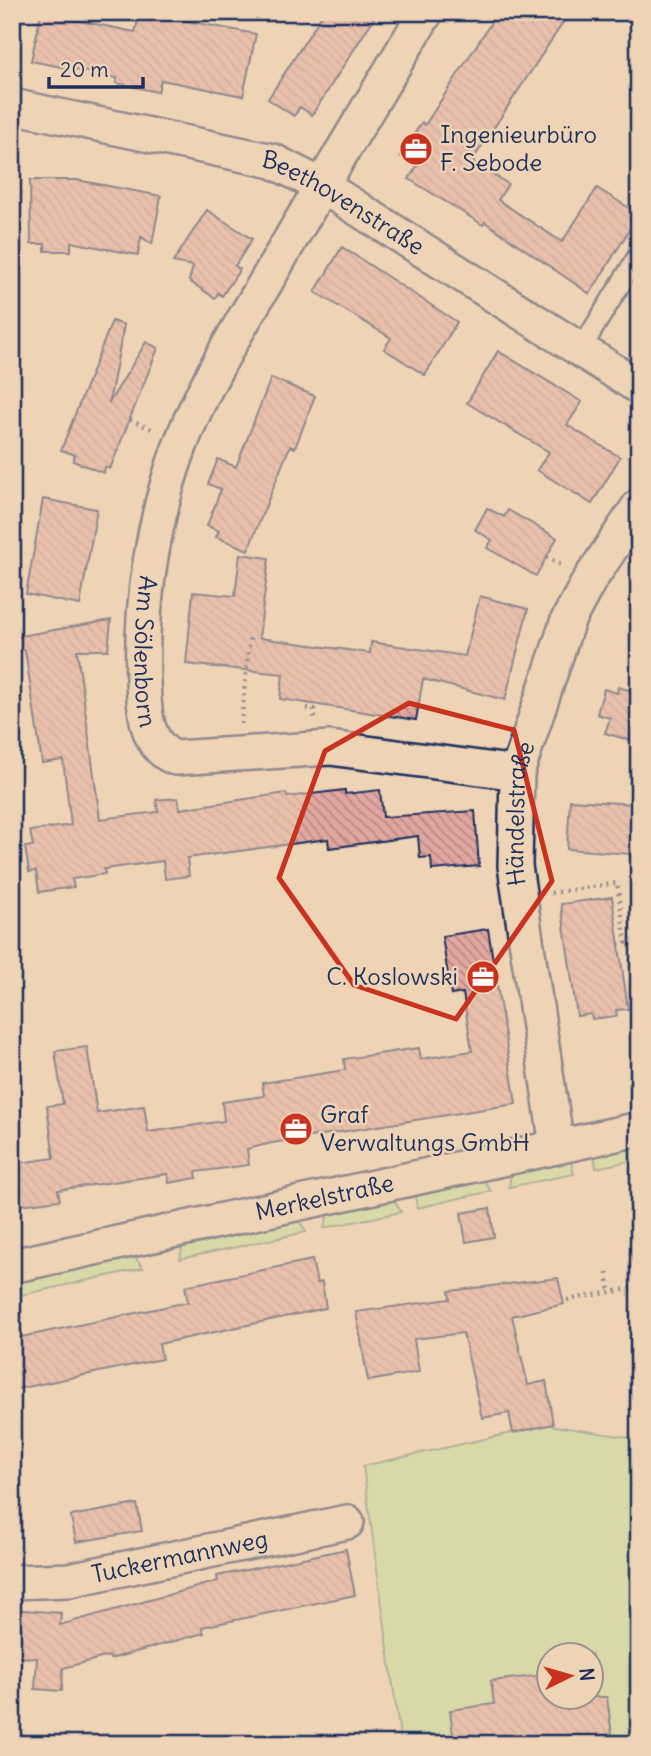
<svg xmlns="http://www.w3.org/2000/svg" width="651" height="1756" viewBox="0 0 651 1756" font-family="Delius,sans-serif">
<defs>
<pattern id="building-back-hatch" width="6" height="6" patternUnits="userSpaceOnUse" patternTransform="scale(1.75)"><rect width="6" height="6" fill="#e1a79f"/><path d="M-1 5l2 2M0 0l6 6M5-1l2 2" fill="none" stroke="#b68885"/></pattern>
</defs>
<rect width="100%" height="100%" fill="#eed3b5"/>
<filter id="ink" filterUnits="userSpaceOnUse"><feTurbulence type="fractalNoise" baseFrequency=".0143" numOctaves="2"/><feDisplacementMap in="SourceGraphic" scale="14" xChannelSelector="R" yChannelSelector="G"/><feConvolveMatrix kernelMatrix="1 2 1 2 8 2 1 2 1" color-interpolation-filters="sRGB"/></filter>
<g filter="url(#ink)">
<g fill="#bee099" stroke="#6c887c" stroke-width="2" fill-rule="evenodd">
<polygon points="639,1144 639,1159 596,1168 594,1153"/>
<polygon points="570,1159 574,1174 509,1187 511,1173"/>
<polygon points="482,1178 491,1191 417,1208 415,1194"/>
<polygon points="393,1198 401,1212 324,1228 329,1212"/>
<polygon points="297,1217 306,1232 180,1259 183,1244"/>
<polygon points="134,1256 143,1268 12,1297 12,1283"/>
<path d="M548,1425L639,1439V1744H401L363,1466ZM550,1654H592V1696H550Z"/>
</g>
<g fill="url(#building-back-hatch)" stroke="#1b2f5e" stroke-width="2">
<polygon points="140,12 256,34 243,96 161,80 158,92 116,83 117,78 31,61 41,13 135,32"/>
<polygon points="324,12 378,12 312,115 300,107 294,116 268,99"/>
<polygon points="498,12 570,12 472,161 508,184 498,200 562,242 597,188 639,214 590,294 485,222 483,225 409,179 417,166 400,156 422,122 425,125"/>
<polygon points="30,180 77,180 161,196 152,244 141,237 138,255 71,242 71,251 45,251 45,244 31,244"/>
<polygon points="207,210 252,239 235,266 240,269 222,296 218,293 215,298 189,281 193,266 173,262"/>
<polygon points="342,247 457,322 425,375 384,349 391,338 315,292"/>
<polygon points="112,321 124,325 109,403 146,342 158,348 110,469 105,467 104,473 73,461 75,455 61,450"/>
<polygon points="498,351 582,402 567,425 620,457 592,504 537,470 549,452 467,403"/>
<polygon points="271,378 315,396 295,448 290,446 248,550 216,537 219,531 207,526 221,489 208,484 218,459 236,467"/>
<polygon points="43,499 97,509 80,605 26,594"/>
<polygon points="487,508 504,517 508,510 557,538 536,576 487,548 492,540 475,530"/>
<polygon points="240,554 269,558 259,638 370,653 371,642 465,656 480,596 528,609 505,700 423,679 416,720 280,699 283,674 186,664 193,592 235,596"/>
<polygon points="111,620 108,650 77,650 100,819 158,812 156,800 178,798 180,809 286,793 287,797 345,790 345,794 380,790 383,817 475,811 479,866 432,870 431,857 420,858 418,836 329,848 328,839 187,858 189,876 165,879 163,861 104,869 105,874 72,879 74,887 39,892 36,871 29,872 25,847 33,846 30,831 71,825 63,760 42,763 25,650 15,650 14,637"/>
<polygon points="618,687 639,693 639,743 605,733 610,718 597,714 604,689 617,693"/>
<polygon points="570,800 635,804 631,854 567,849"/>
<polygon points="612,897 628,1009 616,1010 617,1016 592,1019 591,1014 577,1016 561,904"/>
<polygon points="488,929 516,1104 272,1143 247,1149 249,1165 196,1172 197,1178 169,1183 168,1174 58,1190 60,1200 12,1206 12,1164 54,1158 47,1106 63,1104 55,1051 87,1047 97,1113 144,1106 148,1132 224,1121 222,1102 264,1096 262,1083 345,1070 344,1059 419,1048 421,1059 472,1051 463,993 451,995 442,936"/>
<polygon points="490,1208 494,1237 466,1242 461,1213"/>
<polygon points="312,1260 317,1283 322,1282 326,1308 159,1344 162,1359 12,1390 12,1339 188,1302 185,1286"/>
<polygon points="558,1278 564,1304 512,1316 528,1385 546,1381 553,1424 513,1433 509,1413 482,1418 463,1333 414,1339 419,1372 368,1381 356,1312 450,1299 449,1291"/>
<polygon points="137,1504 142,1531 76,1542 71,1516"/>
<polygon points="346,1549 355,1595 202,1627 204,1633 110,1659 109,1656 63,1668 62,1691 35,1689 37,1658 12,1657 12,1609 61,1613 60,1625 218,1581 217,1576"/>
<polygon points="544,1675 547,1697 607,1697 612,1735 544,1744 454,1744 450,1710 494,1704 491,1681"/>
</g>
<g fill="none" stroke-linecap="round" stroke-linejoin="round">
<defs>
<polyline id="service" points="581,349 639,254"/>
<g id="minor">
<path id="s1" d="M426,12C377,93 329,173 282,254C247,316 205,379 180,446C153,519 140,603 143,680C144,708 145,747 175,758L330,748L517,773"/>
<path id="s2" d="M12,106L273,161L322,186L639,387"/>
<path id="s3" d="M557,1146L515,866L517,773L568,620L589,581L639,506"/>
<path id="s4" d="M12,1266L639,1129"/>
<path id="s5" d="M12,1582L69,1580L347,1522"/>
</g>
</defs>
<use href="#service" stroke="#1b2f5e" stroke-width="23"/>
<use href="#minor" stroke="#1b2f5e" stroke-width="38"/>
<g stroke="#1b2f5e" stroke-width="4.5" stroke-dasharray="2 5" stroke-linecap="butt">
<polyline points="130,420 152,429"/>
<polyline points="546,557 561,565"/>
<polyline points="307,702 306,708 314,709 315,719"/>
<polyline points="241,724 250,635"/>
<polyline points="551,893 617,883 626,943 619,944"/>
<polyline points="607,1273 610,1292"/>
<polyline points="567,1300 639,1287"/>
</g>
<use href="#service" stroke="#eed3b5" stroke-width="18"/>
<use href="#minor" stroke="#eed3b5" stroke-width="33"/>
</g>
</g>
<path d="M0 0H651V1756H0ZM409,703L514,730L552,881L456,1019L354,985L279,878L325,751Z" fill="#eed3b5" fill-opacity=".55" fill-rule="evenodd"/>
<path fill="none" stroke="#c8321e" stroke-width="5" stroke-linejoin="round" d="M409,703L514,730L552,881L456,1019L354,985L279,878L325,751Z"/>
<defs>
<symbol id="office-disc" viewBox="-11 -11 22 22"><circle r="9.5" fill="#c8321e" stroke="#eed3b5"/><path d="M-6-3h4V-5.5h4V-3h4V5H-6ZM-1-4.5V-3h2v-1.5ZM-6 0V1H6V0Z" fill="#fff"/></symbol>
</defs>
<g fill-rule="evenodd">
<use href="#office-disc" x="397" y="130" width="38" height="38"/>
<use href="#office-disc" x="464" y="958" width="38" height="38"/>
<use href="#office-disc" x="277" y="1110" width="38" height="38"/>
</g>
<g text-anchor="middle" stroke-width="5" stroke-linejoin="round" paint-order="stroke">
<g font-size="24" fill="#1b2f5e" stroke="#eed3b5" text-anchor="start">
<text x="440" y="143">Ingenieurbüro<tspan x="440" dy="28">F. Sebode</tspan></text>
<text x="458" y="985" text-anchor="end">C. Koslowski</text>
<text x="320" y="1123">Graf<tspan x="320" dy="28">Verwaltungs GmbH</tspan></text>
</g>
<g font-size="24" fill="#1b2f5e" stroke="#eed3b5">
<text dy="8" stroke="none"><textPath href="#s2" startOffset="348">Beethovenstraße</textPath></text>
<text dy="8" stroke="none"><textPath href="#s1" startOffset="709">Am Sölenborn</textPath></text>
<text dy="8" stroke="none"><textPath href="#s3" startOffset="336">Händelstraße</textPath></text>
<text dy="8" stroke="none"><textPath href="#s4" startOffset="320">Merkelstraße</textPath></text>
<text dy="8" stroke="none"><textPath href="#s5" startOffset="170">Tuckermannweg</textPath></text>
</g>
</g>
<rect width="651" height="1756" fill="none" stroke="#eed3b5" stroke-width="42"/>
<rect x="21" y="21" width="609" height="1714" fill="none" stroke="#1b2f5e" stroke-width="2.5" filter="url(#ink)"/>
<g transform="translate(570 1676) rotate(85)"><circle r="33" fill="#eed3b5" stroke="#9a9192" stroke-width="2"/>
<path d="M0-5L12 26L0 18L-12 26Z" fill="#c8321e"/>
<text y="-10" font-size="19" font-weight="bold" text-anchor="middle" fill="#1b2f5e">N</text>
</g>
<path d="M49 77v10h94v-10" fill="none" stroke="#1b2f5e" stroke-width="3.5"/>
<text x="60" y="77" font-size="21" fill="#1b2f5e" stroke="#eed3b5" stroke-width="5" paint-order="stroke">20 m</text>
</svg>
